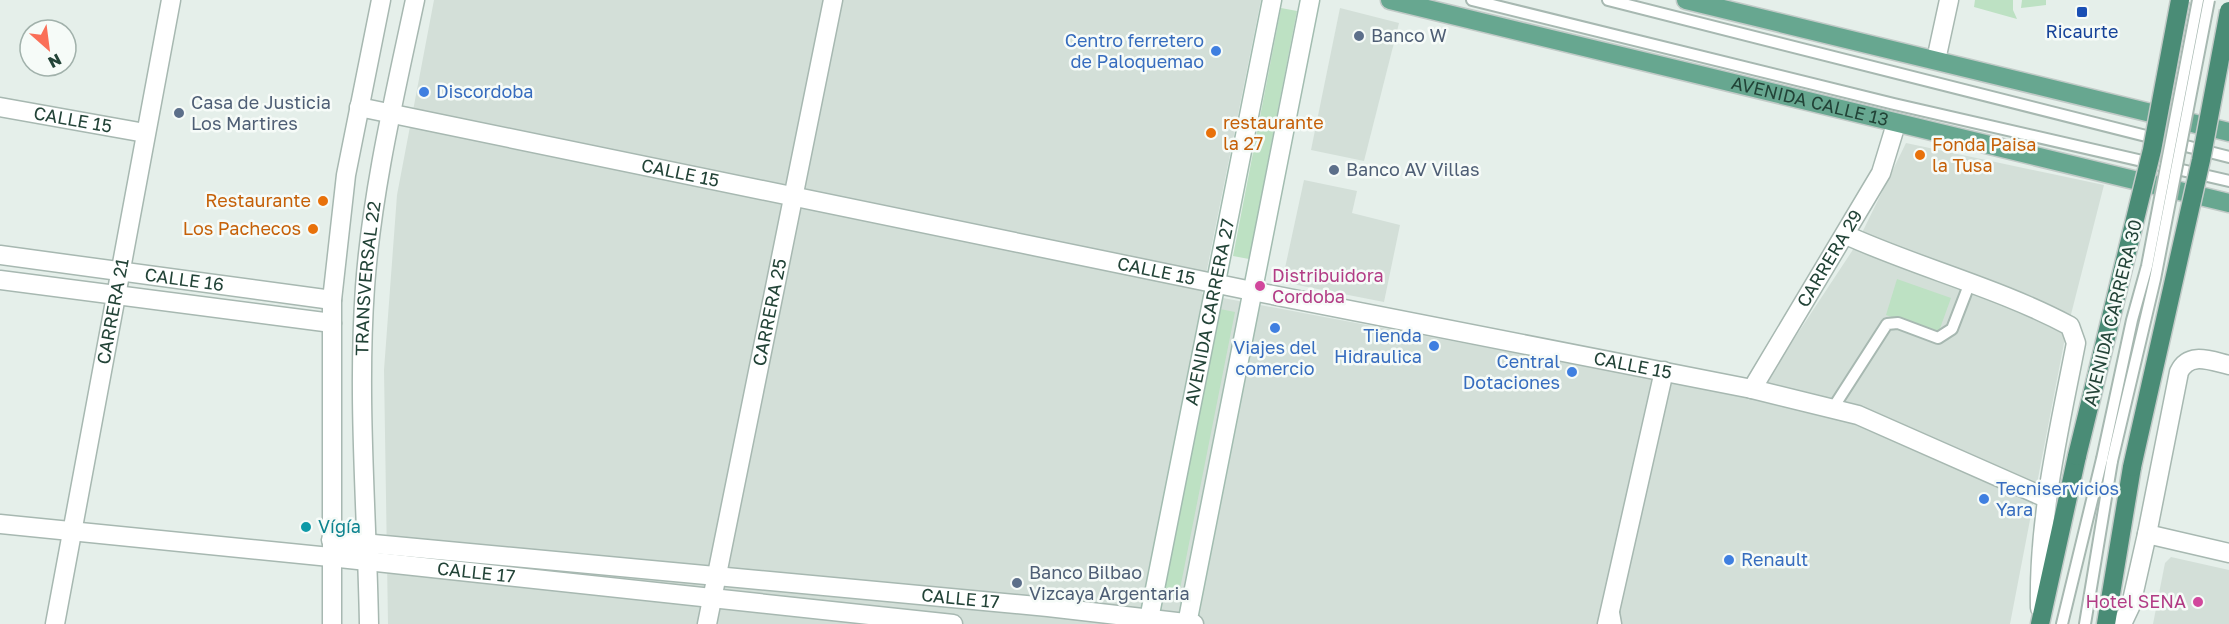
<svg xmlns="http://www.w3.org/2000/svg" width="2229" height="624" viewBox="0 0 2229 624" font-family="'Golos Text',sans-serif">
<rect width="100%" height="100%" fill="#e5efea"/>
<g fill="#d3dfd8">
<polygon points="434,0 1261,0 1202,294 1755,398 1856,245 1906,143 2104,185 2065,338 2010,624 388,624 384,370 397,195"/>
<polygon points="1340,8 1399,23 1364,161 1311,150"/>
<polygon points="1304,180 1357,191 1352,213 1400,225 1384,302 1282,282"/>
<polygon points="2171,557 2229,570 2229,624 2153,624 2165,563"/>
</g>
<g fill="#bde1c3">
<polygon points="1975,0 2013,0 2013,10 2017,19 1974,7"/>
<polygon points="2022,0 2046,0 2046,5 2021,8"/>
<polygon points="1281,8 1297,11 1249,259 1233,256"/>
<polygon points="1897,279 1951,298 1938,334 1886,315"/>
<polygon points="1220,309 1235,312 1178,599 1163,596"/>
</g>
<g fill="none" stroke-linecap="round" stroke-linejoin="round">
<defs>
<g id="service">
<polyline points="1472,0 1894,104 2229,181"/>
<polyline points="1608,0 2229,157"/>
<polyline points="1833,408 1887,324 1898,323 1938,338 1952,329 1969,285"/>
<polyline points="2062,624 2102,459"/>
<polyline points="2085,624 2112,461"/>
</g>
<g id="minor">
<polyline points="1936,60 1949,0"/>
<path id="s1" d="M0,107L145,133"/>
<path d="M1846,235C1919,268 1999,288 2070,326L2076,343C2059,431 2038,518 2040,608"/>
<path id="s2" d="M0,255L332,300"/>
<polyline points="0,280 332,323"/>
<path id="s3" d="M1252,291L1752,389L1858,415L2046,498"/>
<path id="s4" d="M1752,389L1881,173L1896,124"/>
<polyline points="0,524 330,557"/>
<polyline points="2147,534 2229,553"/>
<path id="s5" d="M55,624L171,0"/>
<polyline points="1607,624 1664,371"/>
<path d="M2122,624L2131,605L2147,534L2179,372C2189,351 2211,361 2229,365"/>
</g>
<g id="tertiary">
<path id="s6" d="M359,107L1252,291"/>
<path id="s7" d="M331,540L1048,607L1194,624"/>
<path id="s8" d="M330,557L953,624"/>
<polyline points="1610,613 1612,624"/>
<polyline points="332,624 332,300 346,175 381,0"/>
<path id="s9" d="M369,624C367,512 357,400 365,287C372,190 395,94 415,0"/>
<path id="s10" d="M707,624L833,0"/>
</g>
<g id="secondary">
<path id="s11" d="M1148,624L1272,0"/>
<polyline points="1187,624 1310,0"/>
</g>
<g id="primary">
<path id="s12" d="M1390,0L2229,203"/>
<polyline points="1686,0 2229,132"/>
</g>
<g id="trunk">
<polyline points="2040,624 2077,456"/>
<polyline points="2106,624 2132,467"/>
</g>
</defs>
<use href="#service" stroke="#a7b8b1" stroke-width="14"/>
<use href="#minor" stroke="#a7b8b1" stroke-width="21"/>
<use href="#tertiary" stroke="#a7b8b1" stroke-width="21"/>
<use href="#secondary" stroke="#a2bcb0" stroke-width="21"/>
<use href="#primary" stroke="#c1cac7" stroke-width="21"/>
<use href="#trunk" stroke="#c1cac7" stroke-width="21"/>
<use href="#service" stroke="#fff" stroke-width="10"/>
<use href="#minor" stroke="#fff" stroke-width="18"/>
<use href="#tertiary" stroke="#fff" stroke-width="18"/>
<use href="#secondary" stroke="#fff" stroke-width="18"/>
<use href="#primary" stroke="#67a790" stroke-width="18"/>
<use href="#trunk" stroke="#4a8c76" stroke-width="18"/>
<defs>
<g id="service-bridge">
<polyline points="2102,459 2132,320 2147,266 2198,0"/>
<polyline points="2112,461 2155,279 2209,0"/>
</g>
<g id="trunk-bridge">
<polyline points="2077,456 2152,150 2180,0"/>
<polyline points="2132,467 2201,160 2229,11"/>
</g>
</defs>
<use href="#service-bridge" stroke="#a7b8b1" stroke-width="14" stroke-linecap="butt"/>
<use href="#trunk-bridge" stroke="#c1cac7" stroke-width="21" stroke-linecap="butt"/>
<use href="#service-bridge" stroke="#fff" stroke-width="10"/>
<use href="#trunk-bridge" stroke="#4a8c76" stroke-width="18"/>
</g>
<rect fill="#1a4fb4" stroke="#f6fbf8" stroke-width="2" x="2076" y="6" width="12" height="12" rx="3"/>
<g fill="#5c6f8a" stroke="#f6fbf8" stroke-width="2">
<circle cx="1359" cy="36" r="6"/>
<circle cx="179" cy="113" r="6"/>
<circle cx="1334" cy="170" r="6"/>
<circle cx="1017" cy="583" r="6"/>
</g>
<g fill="#3f7fe0" stroke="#f6fbf8" stroke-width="2">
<circle cx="1216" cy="51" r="6"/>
<circle cx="424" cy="92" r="6"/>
<circle cx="1275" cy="328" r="6"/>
<circle cx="1434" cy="346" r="6"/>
<circle cx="1572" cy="372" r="6"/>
<circle cx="1984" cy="499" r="6"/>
<circle cx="1729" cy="560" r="6"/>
</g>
<g fill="#e8710a" stroke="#f6fbf8" stroke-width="2">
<circle cx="1211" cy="133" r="6"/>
<circle cx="1920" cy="155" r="6"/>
<circle cx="323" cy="201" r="6"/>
<circle cx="313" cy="229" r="6"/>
</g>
<g fill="#d1479c" stroke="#f6fbf8" stroke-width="2">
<circle cx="1260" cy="286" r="6"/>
<circle cx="2198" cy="602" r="6"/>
</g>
<circle fill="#0f9aa8" stroke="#f6fbf8" stroke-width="2" cx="306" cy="527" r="6"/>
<g text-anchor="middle" stroke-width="5" stroke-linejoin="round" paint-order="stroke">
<g font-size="18" fill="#164399" stroke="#f6fbf8">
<text x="2082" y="38">Ricaurte</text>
</g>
<g font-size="18" fill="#4e5e75" stroke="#f6fbf8" text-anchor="start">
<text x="1371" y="42">Banco W</text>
<text x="191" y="109">Casa de Justicia<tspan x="191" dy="21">Los Martires</tspan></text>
<text x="1346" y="176">Banco AV Villas</text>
<text x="1029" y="579">Banco Bilbao<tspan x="1029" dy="21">Vizcaya Argentaria</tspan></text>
</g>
<g font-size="18" fill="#366cbe" stroke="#f6fbf8" text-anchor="end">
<text x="1204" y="47">Centro ferretero<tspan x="1204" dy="21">de Paloquemao</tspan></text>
<text x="436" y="98" text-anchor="start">Discordoba</text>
<text x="1422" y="342">Tienda<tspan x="1422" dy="21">Hidraulica</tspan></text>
<text x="1275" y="354" text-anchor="middle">Viajes del<tspan x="1275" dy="21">comercio</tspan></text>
<text x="1560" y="368">Central<tspan x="1560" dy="21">Dotaciones</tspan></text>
<text x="1996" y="495" text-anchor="start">Tecniservicios<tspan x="1996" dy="21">Yara</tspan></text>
<text x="1741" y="566" text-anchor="start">Renault</text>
</g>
<g font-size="18" fill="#224337" stroke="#f6fbf8">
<text dy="6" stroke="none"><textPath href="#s12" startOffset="432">AVENIDA CALLE 13</textPath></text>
<text dy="6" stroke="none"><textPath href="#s1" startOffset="74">CALLE 15</textPath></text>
<text dy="6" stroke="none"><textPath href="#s6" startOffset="328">CALLE 15</textPath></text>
<text dy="6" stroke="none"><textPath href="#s4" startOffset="152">CARRERA 29</textPath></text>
<text dy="6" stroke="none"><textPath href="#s6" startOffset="814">CALLE 15</textPath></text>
<text dy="6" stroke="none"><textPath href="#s9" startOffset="346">TRANSVERSAL 22</textPath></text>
<text dy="6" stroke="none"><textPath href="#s2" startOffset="186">CALLE 16</textPath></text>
<text dy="6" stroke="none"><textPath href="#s5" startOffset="318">CARRERA 21</textPath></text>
<text dy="6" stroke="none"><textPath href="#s10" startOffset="318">CARRERA 25</textPath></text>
<text dy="6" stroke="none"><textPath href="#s11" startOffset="318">AVENIDA CARRERA 27</textPath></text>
<text transform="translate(2113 313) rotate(-76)" y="6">AVENIDA CARRERA 30</text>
<text dy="6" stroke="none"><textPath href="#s3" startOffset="388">CALLE 15</textPath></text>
<text dy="6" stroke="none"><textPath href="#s8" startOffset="147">CALLE 17</textPath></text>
<text dy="6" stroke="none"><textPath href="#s7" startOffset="632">CALLE 17</textPath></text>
</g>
<g font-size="18" fill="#c56008" stroke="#f6fbf8" text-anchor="start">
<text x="1223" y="129">restaurante<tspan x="1223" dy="21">la 27</tspan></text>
<text x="1932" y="151">Fonda Paisa<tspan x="1932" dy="21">la Tusa</tspan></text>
<text x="311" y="207" text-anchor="end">Restaurante</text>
<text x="301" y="235" text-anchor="end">Los Pachecos</text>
</g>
<g font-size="18" fill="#b23c85" stroke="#f6fbf8" text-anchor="start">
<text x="1272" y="282">Distribuidora<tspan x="1272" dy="21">Cordoba</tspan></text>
<text x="2186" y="608" text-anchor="end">Hotel SENA</text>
</g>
<g font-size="18" fill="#0d838f" stroke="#f6fbf8" text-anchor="start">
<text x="318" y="533">Vígía</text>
</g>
</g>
<g transform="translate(48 48) rotate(152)"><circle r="28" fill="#f6fbf8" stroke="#a1b1ab" stroke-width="1.5"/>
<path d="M0-4.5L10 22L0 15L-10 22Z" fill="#fa6f58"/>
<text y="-9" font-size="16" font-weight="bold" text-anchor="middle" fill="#224337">N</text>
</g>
</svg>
